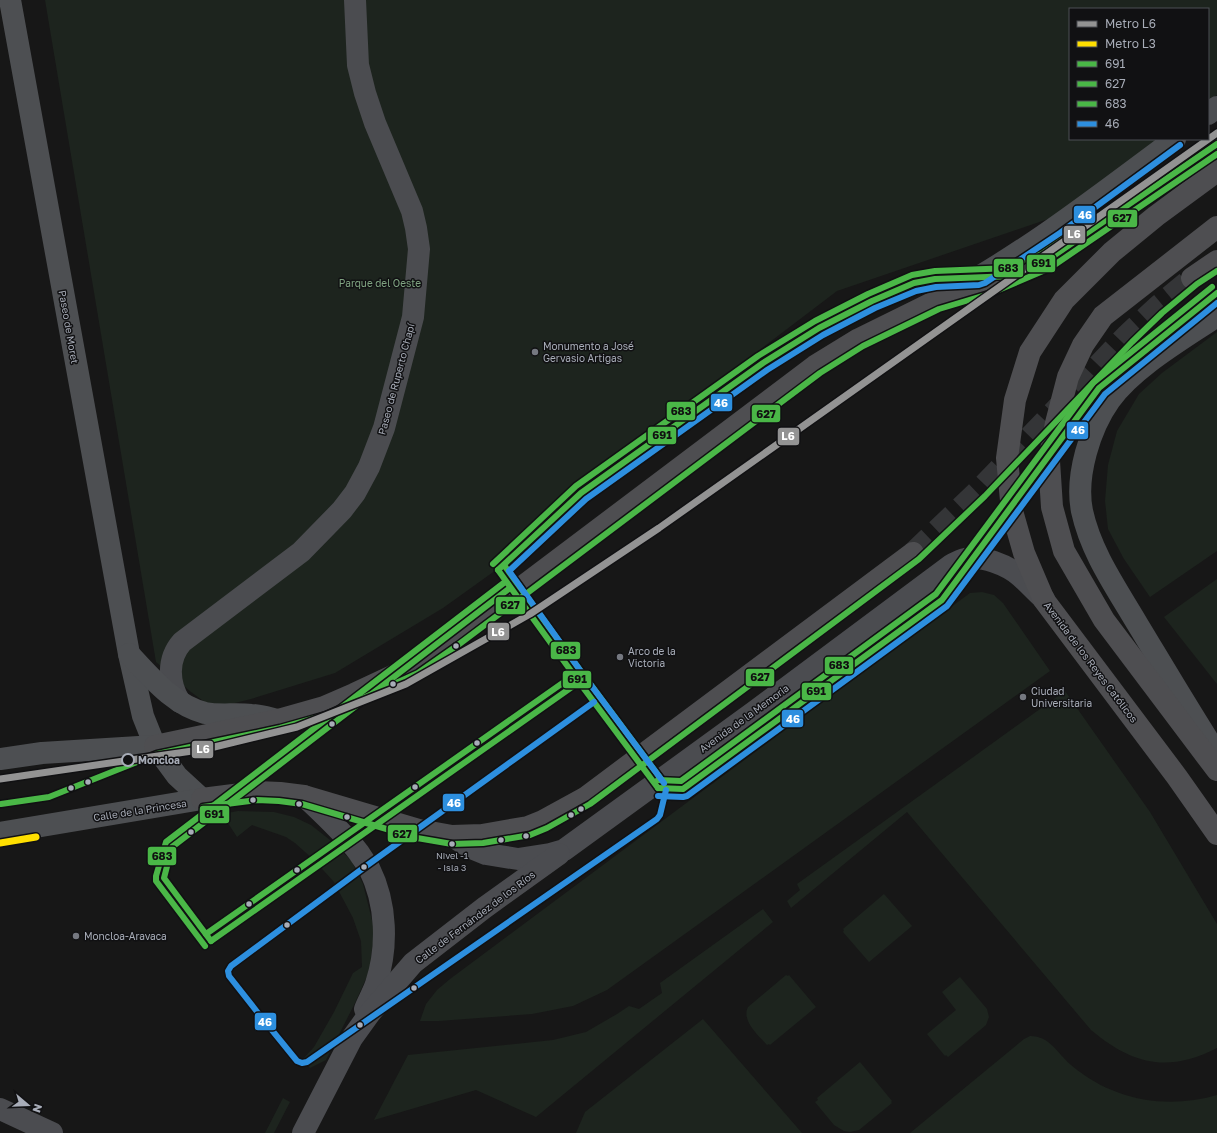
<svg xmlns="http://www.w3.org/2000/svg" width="1217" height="1133" viewBox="0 0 1217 1133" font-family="'Golos Text',sans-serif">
<rect width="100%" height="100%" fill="#171717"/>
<g fill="#1d241e">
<polygon points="45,0 1217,0 1217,95 1208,102 1208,9 1070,9 1070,139 1159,139 1054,217 837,291 569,495 580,510 443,608 335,673 251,699 227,705 206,703 191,692 156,662"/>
<polygon points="1217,332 1217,551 1150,597 1124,559 1108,529 1105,501 1108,465 1117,431 1139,394 1162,373"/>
<polygon points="1217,579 1217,684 1164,617"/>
<polygon points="982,592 994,595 1003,603 1050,671 607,990 573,1006 532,1014 439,1021 420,1021 426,1004 437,990 450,979 689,801 970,593"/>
<path d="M1065,691L1150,812L1217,924V1048C1168,1073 1133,1065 1091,1030L907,812L791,908L787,901L800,890L797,884Z"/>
<polygon points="238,811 274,812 294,817 311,825 330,840 351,860 363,884 373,924 373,943 369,972 355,1003 326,1060 310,1068 303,1059 314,1047 334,1012 353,973 362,967 361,941 353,918 334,882 314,860 295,843 286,837 252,825 237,837 222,814"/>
<polygon points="884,894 912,926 869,962 843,932 844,930 843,929"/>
<polygon points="763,909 773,922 536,1117 476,1090 374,1120 408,1055 553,1040 586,1032 617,1014 629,1006 639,1009 662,993 660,983"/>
<path d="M786,975L788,976L789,975L816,1007L770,1045L769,1044L767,1045C759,1036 741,1021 748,1007Z"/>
<polygon points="960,977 987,1009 989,1017 986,1025 948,1057 946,1055 945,1056 927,1034 956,1010 942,992"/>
<polygon points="703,1019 802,1133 576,1133 585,1112"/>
<path d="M1030,1036C1050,1036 1057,1053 1071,1065C1112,1100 1166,1110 1217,1095V1133H910L1024,1039Z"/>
<polygon points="860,1062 892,1101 891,1102 892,1103 859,1130 850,1132 844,1131 834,1125 815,1102 818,1100 817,1098"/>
<polygon points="283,1098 290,1102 274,1133 265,1133"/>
</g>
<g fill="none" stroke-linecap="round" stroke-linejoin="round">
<polyline stroke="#343537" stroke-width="22" stroke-dasharray="22 11" stroke-linecap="butt" points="913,553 979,490 1126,336 1157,307 1192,278"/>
<g stroke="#4b4c50" stroke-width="22">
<path d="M180,702C168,683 167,659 182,642L301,552L342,510L355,493L369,467L384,428L413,317L419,249L416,228L412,211L375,123L365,93L358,65L355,0"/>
<path d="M304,796C323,814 343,832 359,853C362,858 366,863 369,868C387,904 388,947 376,984C373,993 368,1001 365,1009"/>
<path d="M452,836L469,847L486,854L518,859L550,854L564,850L754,712L951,565C955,563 960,560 965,559C982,555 1007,565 1020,576C1028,583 1036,592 1044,599"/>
<polyline points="0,1109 52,1133"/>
<polyline points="303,1133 352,1038 370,1013 413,963 484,908 559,854"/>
</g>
<g stroke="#4d4f52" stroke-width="22">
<polyline points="10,0 129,654 143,716 155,746 177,776 202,799"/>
<polyline points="1208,114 1217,107"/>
<path d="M952,292C1031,249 1102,193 1175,139"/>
<path d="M1217,316C1183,339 1134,367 1110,400C1090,428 1075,476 1082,511C1091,553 1117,589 1138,625C1164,668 1190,712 1217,754"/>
<path d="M129,654C151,677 173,705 205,713C220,716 236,713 251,715C260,715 269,718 278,720"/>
<polyline points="0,759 42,753 155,746"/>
<polyline points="0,833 202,799"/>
</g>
<g stroke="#4e4e51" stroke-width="22">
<polyline points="1217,171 1156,216 1112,252 1064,300 1030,352 1015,400 1007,458 1012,511 1024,553 1044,600 1177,777 1217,834"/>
<polyline points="1217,227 1103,316 1083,345 1068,377 1056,423 1049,461 1052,507 1064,551 1104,620 1217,770"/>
<polyline points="1192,278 1217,261"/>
<polyline points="155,746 278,720 324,707 354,694 414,666 453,639 815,366 859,339 936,301 986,287 1046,261 1217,144"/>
<polyline points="202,799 257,792 280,793 304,796 419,830 452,836 482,835 528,827 543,821 585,798 913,553"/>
</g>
<defs>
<g id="bus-1">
<polyline points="498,570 581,493 763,363 819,328 872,301 914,283 935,279 1013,276 1046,261 1217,144"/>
<polyline points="498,570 579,682 658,788"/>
<polyline points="658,788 683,789 942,600 1099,388 1217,293"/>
<polyline points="211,941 164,878 172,847 510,588"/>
<polyline points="211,941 579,682"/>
</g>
<g id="bus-2">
<polyline points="1,804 49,797 157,754 280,728 326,715 418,673 458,645 820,373 863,346 939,309 989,294 1050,268 1217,154"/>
<polyline points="203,807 257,800 279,801 302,804 417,838 452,844 483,843 530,835 547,828 590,804 919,559 985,496 1132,342 1162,313 1197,284 1217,271"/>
</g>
<g id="bus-3">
<polyline points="493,564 576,486 758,356 815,321 868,294 912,275 935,271 1011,268 1042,254 1212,137"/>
<polyline points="504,565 585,677 664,783"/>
<polyline points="658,780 681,781 936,594 1093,383 1212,287"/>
<polyline points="206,934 574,675"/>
<polyline points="205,946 156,881 156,876 166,842 505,582"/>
</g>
<g id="bus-4">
<polyline points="594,702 362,869 231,966 228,971 229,976 258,1013 297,1061 302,1063 307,1062 657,819 660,815 666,790"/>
<polyline points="664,783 585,677 509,571 586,499 767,370 823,335 875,308 916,291 936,287 979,285 985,283 1060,233 1180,145"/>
<polyline points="658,796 683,797 687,796 947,606 1105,394 1217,303"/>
</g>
</defs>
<use href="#bus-1" stroke="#111113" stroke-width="9"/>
<use href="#bus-2" stroke="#111113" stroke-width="9"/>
<use href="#bus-3" stroke="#111113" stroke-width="9"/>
<use href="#bus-4" stroke="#111113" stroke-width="9"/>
<use href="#bus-1" stroke="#4ab747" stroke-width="6"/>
<use href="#bus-2" stroke="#4ab747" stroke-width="6"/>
<use href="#bus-3" stroke="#4ab747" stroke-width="6"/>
<use href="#bus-4" stroke="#2d8fdf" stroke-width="6"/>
<defs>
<polyline id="metro-1" points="0,779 206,749 297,727 406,684 530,614 659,528 1217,133"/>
<polyline id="metro-2" points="0,843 36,837"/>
</defs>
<use href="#metro-1" stroke="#111113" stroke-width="10"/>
<use href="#metro-2" stroke="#111113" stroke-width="10"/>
<use href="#metro-1" stroke="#939393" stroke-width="7"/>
<use href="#metro-2" stroke="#ffdf00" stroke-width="7"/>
</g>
<g fill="#757880" stroke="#111113" stroke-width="1.5">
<circle cx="535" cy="352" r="4"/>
<circle cx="620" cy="657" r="4"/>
<circle cx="1023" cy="697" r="4"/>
<circle cx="76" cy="936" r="4"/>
</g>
<g fill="#a8adb8" stroke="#111113" stroke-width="1.5">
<circle cx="456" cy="646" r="3.5"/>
<circle cx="393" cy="684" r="3.5"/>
<circle cx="332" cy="724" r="3.5"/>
<circle cx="477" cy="743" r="3.5"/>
<circle cx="88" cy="782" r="3.5"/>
<circle cx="415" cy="787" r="3.5"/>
<circle cx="71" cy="788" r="3.5"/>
<circle cx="253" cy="800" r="3.5"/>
<circle cx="299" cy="804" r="3.5"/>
<circle cx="581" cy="809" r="3.5"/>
<circle cx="571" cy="815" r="3.5"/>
<circle cx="347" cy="817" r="3.5"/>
<circle cx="191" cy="832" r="3.5"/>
<circle cx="526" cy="836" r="3.5"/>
<circle cx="501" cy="840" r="3.5"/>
<circle cx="452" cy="844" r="3.5"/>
<circle cx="364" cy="867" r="3.5"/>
<circle cx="297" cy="870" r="3.5"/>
<circle cx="249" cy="904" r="3.5"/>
<circle cx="287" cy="925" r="3.5"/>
<circle cx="414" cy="988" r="3.5"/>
<circle cx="360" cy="1025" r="3.5"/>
</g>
<circle fill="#111113" stroke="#a8adb8" stroke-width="2" cx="128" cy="760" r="6"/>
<g text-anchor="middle" stroke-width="3" stroke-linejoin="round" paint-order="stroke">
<g font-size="9" fill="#a8adb8" stroke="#111113">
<text x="452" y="859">Nivel -1<tspan x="452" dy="12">- Isla 3</tspan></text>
</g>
<g font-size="10" fill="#7fa381" stroke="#111113">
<text x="380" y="287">Parque del Oeste</text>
</g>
<g font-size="10" fill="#a8adb8" stroke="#111113">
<text transform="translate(69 327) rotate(80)" y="4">Paseo de Moret</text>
<text transform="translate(396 379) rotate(-75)" y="4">Paseo de Ruperto Chapí</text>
<text transform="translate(1091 662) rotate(53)" y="4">Avenida de los Reyes Católicos</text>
<text transform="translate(744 718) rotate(-36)" y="4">Avenida de la Memoria</text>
<text transform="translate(140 810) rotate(-9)" y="4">Calle de la Princesa</text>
<text transform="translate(475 917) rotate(-37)" y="4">Calle de Fernández de los Ríos</text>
</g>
<g font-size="10" fill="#a8adb8" stroke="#111113" text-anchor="start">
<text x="543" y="350">Monumento a José<tspan x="543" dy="12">Gervasio Artigas</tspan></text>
<text x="628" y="655">Arco de la<tspan x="628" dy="12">Victoria</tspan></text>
<text x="1031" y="695">Ciudad<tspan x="1031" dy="12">Universitaria</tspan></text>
<text x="84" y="940">Moncloa-Aravaca</text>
</g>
<g font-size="10" font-weight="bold" fill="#a8adb8" stroke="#111113" text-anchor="start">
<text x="138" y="764">Moncloa</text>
</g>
</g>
<g stroke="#111113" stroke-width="1.5">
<rect x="1073" y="205" width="23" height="19" rx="4" fill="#2d8fdf"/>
<rect x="1107" y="209" width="31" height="19" rx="4" fill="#4ab747"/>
<rect x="1063" y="225" width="23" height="19" rx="4" fill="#939393"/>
<rect x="1026" y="254" width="30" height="19" rx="4" fill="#4ab747"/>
<rect x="993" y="258" width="31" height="20" rx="4" fill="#4ab747"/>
<rect x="710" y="393" width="23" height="19" rx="4" fill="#2d8fdf"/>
<rect x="666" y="401" width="30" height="20" rx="4" fill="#4ab747"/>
<rect x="751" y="404" width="30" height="19" rx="4" fill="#4ab747"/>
<rect x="1066" y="421" width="23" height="19" rx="4" fill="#2d8fdf"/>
<rect x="647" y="426" width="30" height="19" rx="4" fill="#4ab747"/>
<rect x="777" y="427" width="23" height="19" rx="4" fill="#939393"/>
<rect x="495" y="596" width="31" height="19" rx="4" fill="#4ab747"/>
<rect x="487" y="622" width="23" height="19" rx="4" fill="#939393"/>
<rect x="550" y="641" width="31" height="19" rx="4" fill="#4ab747"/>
<rect x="824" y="656" width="30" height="19" rx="4" fill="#4ab747"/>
<rect x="745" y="668" width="30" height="19" rx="4" fill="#4ab747"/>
<rect x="562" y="670" width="30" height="19" rx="4" fill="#4ab747"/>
<rect x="801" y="682" width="31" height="19" rx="4" fill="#4ab747"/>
<rect x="781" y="709" width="23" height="19" rx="4" fill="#2d8fdf"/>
<rect x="191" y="740" width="23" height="19" rx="4" fill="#939393"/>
<rect x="442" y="793" width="23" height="19" rx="4" fill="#2d8fdf"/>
<rect x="199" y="805" width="31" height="19" rx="4" fill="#4ab747"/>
<rect x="387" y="824" width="31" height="19" rx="4" fill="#4ab747"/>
<rect x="147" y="846" width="30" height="20" rx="4" fill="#4ab747"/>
<rect x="254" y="1012" width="23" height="19" rx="4" fill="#2d8fdf"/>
</g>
<g font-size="11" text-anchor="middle" font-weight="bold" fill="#fff">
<text x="1085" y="219">46</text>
<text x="1074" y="238">L6</text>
<text x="721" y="407">46</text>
<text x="1078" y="434">46</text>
<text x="788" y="440">L6</text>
<text x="498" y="636">L6</text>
<text x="793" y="723">46</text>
<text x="203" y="753">L6</text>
<text x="454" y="807">46</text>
<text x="265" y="1026">46</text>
</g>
<g font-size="11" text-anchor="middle" font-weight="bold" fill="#111">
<text x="1122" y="222">627</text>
<text x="1041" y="267">691</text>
<text x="1008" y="272">683</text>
<text x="681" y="415">683</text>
<text x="766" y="418">627</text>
<text x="662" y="439">691</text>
<text x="510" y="609">627</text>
<text x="566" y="654">683</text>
<text x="839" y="669">683</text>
<text x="760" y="681">627</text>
<text x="577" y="683">691</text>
<text x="816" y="695">691</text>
<text x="214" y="818">691</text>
<text x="402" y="838">627</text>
<text x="162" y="860">683</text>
</g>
<rect x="1069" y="8" width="140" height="132" fill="#111113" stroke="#4d4f55"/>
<rect x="1077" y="21" width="20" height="6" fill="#939393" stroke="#4d4f55"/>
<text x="1105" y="28" font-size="12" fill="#a8adb8">Metro L6</text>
<rect x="1077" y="41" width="20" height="6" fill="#ffdf00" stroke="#4d4f55"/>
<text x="1105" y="48" font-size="12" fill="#a8adb8">Metro L3</text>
<rect x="1077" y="61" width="20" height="6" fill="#4ab747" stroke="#4d4f55"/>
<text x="1105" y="68" font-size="12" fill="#a8adb8">691</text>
<rect x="1077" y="81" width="20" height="6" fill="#4ab747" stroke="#4d4f55"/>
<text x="1105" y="88" font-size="12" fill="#a8adb8">627</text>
<rect x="1077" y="101" width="20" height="6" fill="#4ab747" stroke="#4d4f55"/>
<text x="1105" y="108" font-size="12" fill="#a8adb8">683</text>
<rect x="1077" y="121" width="20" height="6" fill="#2d8fdf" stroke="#4d4f55"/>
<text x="1105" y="128" font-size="12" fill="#a8adb8">46</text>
<g transform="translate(28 1105) rotate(109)" stroke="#111113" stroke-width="3" paint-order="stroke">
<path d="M0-3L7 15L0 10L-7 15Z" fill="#a8adb8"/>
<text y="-6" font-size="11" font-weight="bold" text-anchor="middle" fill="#a8adb8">N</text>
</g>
</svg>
